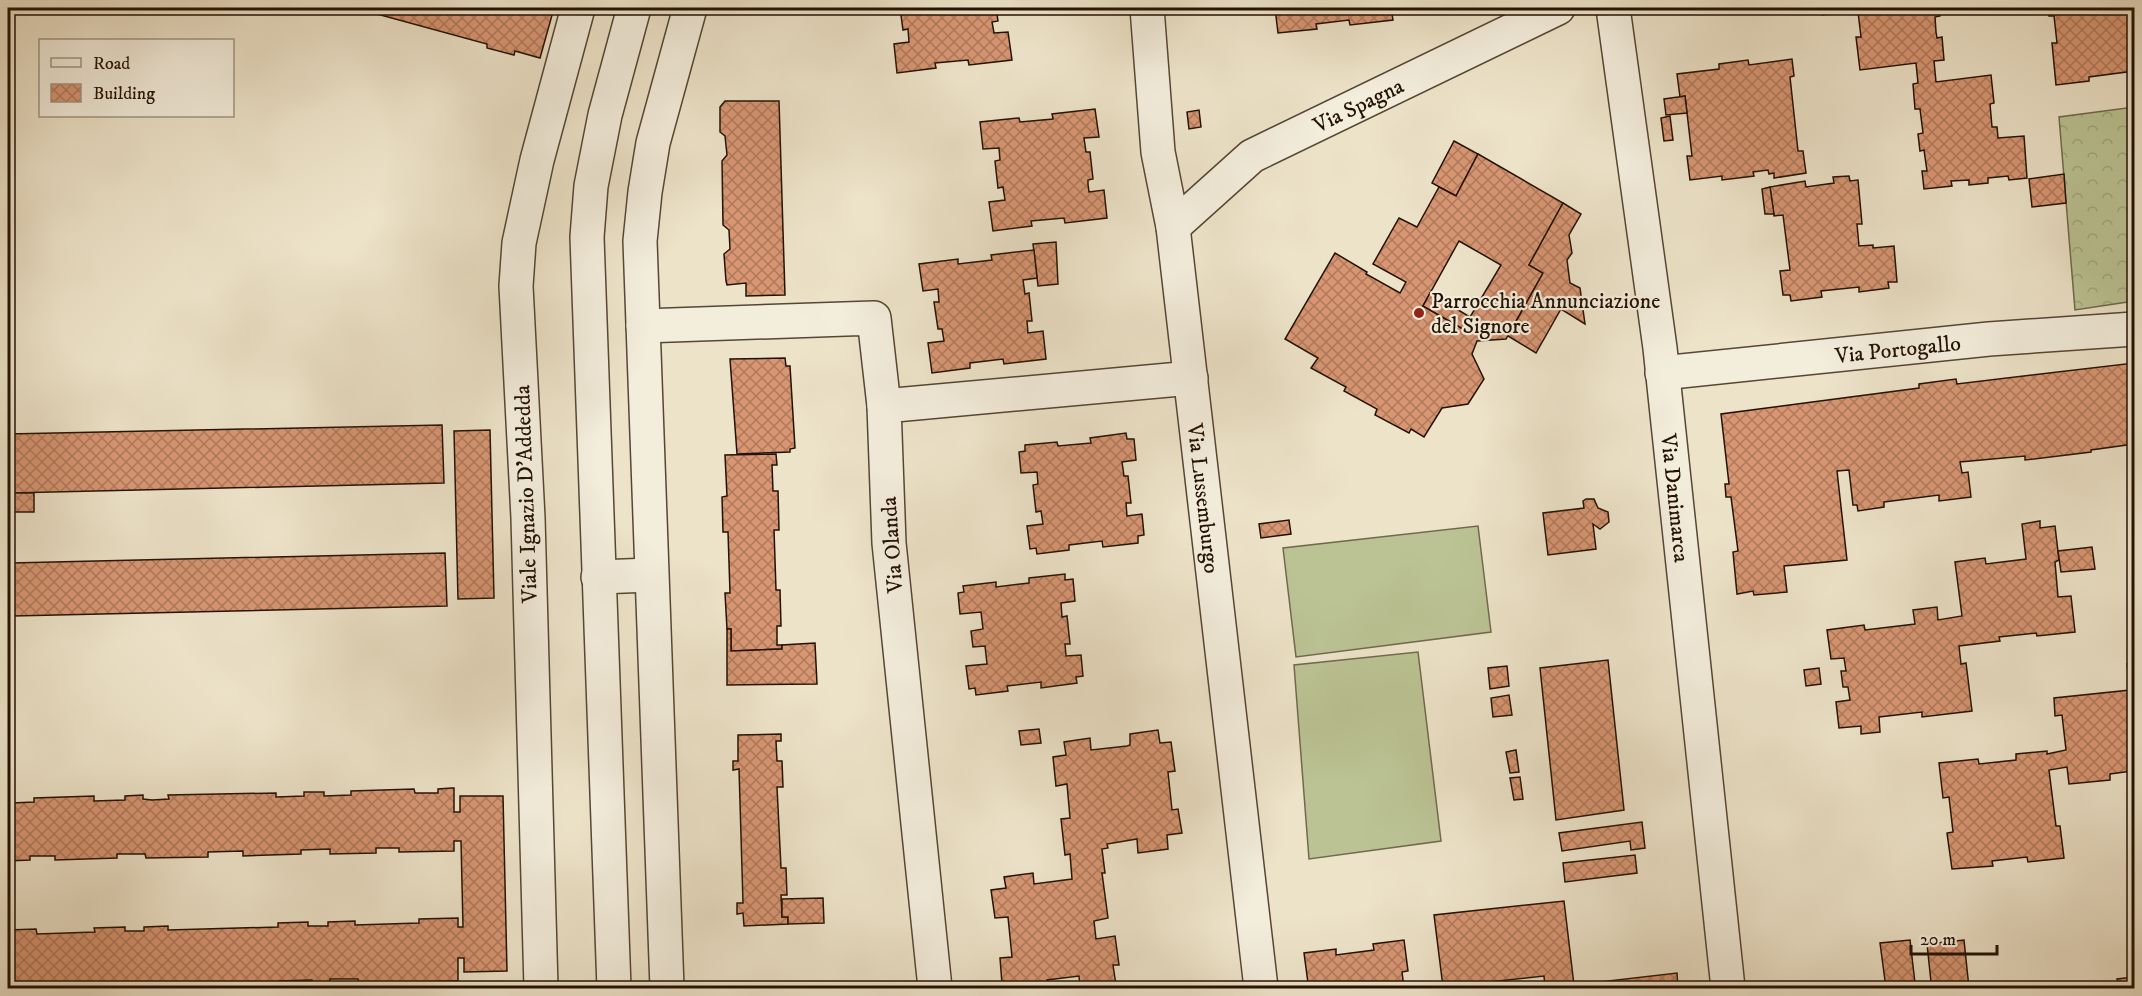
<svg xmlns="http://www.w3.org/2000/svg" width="2142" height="996" viewBox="0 0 2142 996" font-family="'IM FELL DW Pica',serif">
<defs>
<pattern id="forest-crowns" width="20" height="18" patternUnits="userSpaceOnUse" patternTransform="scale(1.5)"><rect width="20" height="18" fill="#bbc394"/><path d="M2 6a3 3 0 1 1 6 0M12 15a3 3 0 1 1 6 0" fill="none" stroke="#a0a67e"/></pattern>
<pattern id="building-cross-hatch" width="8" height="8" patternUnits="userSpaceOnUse" patternTransform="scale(1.5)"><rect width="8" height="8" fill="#d89673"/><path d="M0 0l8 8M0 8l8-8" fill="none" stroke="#af795c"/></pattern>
</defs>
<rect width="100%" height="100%" fill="#ede3c9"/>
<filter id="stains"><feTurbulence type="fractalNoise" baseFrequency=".00333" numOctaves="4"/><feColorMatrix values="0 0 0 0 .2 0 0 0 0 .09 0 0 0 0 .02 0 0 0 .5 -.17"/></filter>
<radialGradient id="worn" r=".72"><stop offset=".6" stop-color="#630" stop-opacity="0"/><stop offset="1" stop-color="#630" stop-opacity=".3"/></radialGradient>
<polygon fill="url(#forest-crowns)" stroke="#6f6a4c" stroke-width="1.5" points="2134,107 2134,301 2075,310 2059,117"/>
<g fill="#bbc394" stroke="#6f6a4c" stroke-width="1.5">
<polygon points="1478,526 1491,632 1296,657 1283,548"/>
<polygon points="1418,652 1441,841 1309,859 1294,665"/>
</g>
<g fill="url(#building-cross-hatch)" stroke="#231203" stroke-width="1.5" fill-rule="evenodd">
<polygon points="355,8 554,8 540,58 515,51 514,55 487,48 487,44"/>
<polygon points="900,8 996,8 998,21 992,22 994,33 1008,32 1012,60 969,65 968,60 935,63 936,68 897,73 894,44 909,42 908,29 903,30"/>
<polygon points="1275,8 1391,8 1393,20 1350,25 1349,20 1316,24 1317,29 1278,33"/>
<polygon points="1821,8 1939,8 1940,16 1935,17 1936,32 1937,38 1942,37 1944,60 1934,61 1936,82 1991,75 1994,103 1990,104 1992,127 1997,127 1998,138 2024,136 2027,178 2009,180 2008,176 1988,178 1988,183 1969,185 1969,180 1951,181 1952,186 1924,189 1922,171 1927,171 1924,150 1920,151 1918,134 1923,133 1920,109 1915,109 1913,84 1918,83 1916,63 1860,70 1856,37 1861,37 1858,12 1853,13 1853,10 1822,15"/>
<polygon points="2048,8 2134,8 2134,71 2089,77 2089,81 2056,85 2052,43 2057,43 2054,16 2049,16"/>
<polygon points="1792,59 1794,76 1790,77 1798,151 1803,151 1806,173 1774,178 1774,173 1769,174 1768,170 1753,172 1754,176 1722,180 1722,176 1690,180 1687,156 1692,156 1685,96 1680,97 1677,74 1719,69 1719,64 1748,60 1749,65"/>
<polygon points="1685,96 1687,113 1666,115 1664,99"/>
<polygon points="725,101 779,101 785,295 746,296 746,283 727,285 726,281 724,254 730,249 729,230 723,225 722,161 727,155 725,136 720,132 720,107"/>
<polygon points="1095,109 1099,137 1084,138 1086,152 1090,152 1093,179 1088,180 1088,184 1089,192 1104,190 1107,218 1065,223 1064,218 1031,221 1032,226 993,231 989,202 1005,200 1003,187 998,188 995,161 1000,160 999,148 983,149 980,122 1019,118 1020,122 1053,119 1052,114"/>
<polygon points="1199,110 1201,127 1189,129 1187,112"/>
<polygon points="1670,116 1673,140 1664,141 1661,118"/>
<polygon points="1454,141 1478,154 1456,196 1432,183"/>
<path d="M1478,154L1563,203L1529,265L1543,273L1506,339L1477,341L1472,354L1484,379L1468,404L1442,408L1424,437L1411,429L1409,433L1375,415L1377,409L1344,391L1346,387L1311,368L1318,358L1285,339L1335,253L1367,272L1366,274L1400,293L1406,282L1373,264L1399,218L1417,227L1439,187L1456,196ZM1459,241L1501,265L1463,329L1423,306Z"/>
<polygon points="2064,174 2066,203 2032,207 2029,179"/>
<polygon points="1849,176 1850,181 1858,180 1862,224 1857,224 1859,246 1873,245 1873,248 1894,246 1897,282 1888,282 1889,288 1859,292 1859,287 1821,291 1822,297 1791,301 1790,295 1783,295 1780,271 1790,270 1783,215 1774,216 1770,187 1805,181 1806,187 1834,183 1833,177"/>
<polygon points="1770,187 1774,214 1765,214 1762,189"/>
<polygon points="1563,203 1581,214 1569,235 1572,253 1567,260 1570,283 1580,288 1585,324 1561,309 1536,353 1508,336 1543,273 1529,265"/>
<polygon points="1056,242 1058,284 1038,286 1033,244"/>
<polygon points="1034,250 1037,278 1023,280 1025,294 1029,293 1032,321 1027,321 1028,333 1043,331 1046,359 1004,364 1003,359 970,363 970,368 932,373 928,343 944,341 942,329 938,329 934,302 939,302 938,289 923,291 919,264 958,259 958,264 992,260 991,255"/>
<polygon points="1430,293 1470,317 1463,329 1423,306"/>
<polygon points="785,358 786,366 790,366 795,448 790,449 790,452 737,454 730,359"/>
<polygon points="2134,363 2134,444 2091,450 2091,452 2025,460 2025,456 1960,462 1962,473 1968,472 1971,497 1939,501 1939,495 1884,502 1884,507 1858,511 1857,505 1853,505 1849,470 1837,471 1847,560 1784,566 1787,592 1754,595 1753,591 1737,594 1733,552 1738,551 1731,497 1726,497 1725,484 1729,484 1721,414 1919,388 1919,384 1956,379 1957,384"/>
<polygon points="442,425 444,483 10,493 8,434"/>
<polygon points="490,430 494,598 458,599 454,431"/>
<polygon points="1126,433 1127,439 1134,439 1136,460 1122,462 1124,476 1128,476 1131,503 1126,503 1127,516 1142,514 1144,535 1138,536 1138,543 1103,547 1102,541 1069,545 1069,550 1037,554 1036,548 1030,549 1027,526 1043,524 1041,511 1036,512 1033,485 1038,484 1037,472 1021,473 1019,452 1025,451 1025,445 1057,442 1058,446 1091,443 1090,438"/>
<polygon points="776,454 777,465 772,465 773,491 778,491 779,530 774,530 776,590 780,590 781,626 777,626 777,645 782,645 782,649 731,651 731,629 727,629 725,593 730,593 728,532 723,532 722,497 727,496 725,455"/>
<rect x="10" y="493" width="24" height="19"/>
<polygon points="1586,499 1594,499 1598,508 1608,512 1609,522 1600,529 1593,524 1596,549 1548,555 1543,513 1584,508 1583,501"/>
<polygon points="1289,520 1291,534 1261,538 1259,524"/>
<polygon points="2040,521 2040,528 2055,526 2059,560 2055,562 2058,597 2071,596 2075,632 2037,636 2036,633 1999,637 2000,641 1959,646 1961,664 1966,663 1972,711 1922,717 1922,712 1879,717 1880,732 1861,734 1861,726 1839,728 1836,702 1850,700 1848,687 1843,687 1841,671 1846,671 1844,658 1831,659 1827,630 1864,625 1865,630 1915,624 1913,610 1937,607 1938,620 1962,616 1955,562 1985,558 1986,564 2026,559 2022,524"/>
<polygon points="2092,547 2095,569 2061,572 2058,551"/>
<polygon points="445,553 447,606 13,616 11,563"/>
<polygon points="1065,574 1065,580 1073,579 1075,601 1061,603 1062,617 1067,616 1070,644 1065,644 1066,656 1081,655 1083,676 1076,677 1077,683 1041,688 1041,682 1007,686 1008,691 976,695 975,688 969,689 966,666 987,664 985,646 973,647 971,631 983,629 981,612 960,614 958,593 964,592 963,586 996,582 996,587 1029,583 1029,578"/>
<polygon points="727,629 731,629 731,651 782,649 782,645 815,643 817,684 727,685"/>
<polygon points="1608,660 1624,810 1556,820 1540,668"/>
<polygon points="2134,663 2134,777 2132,778 2132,771 2110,774 2110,780 2069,784 2067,767 2049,770 2056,826 2060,826 2064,858 2028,862 2027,857 1992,861 1993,866 1952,869 1947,833 1953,832 1949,797 1943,798 1939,763 1978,759 1979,764 2016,760 2016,754 2047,751 2047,754 2066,750 2062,715 2055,716 2054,698 2130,690 2127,664"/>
<polygon points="1507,666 1509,686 1490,689 1488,668"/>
<polygon points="1819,668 1821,684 1806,686 1804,670"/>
<polygon points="1509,695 1512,715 1493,717 1491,698"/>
<polygon points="1039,729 1041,743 1021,745 1019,731"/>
<polygon points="1158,730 1160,743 1171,742 1175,771 1168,772 1172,810 1178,809 1182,833 1167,835 1168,849 1138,853 1137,839 1107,844 1108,848 1102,849 1105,873 1102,873 1108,918 1094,921 1096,939 1115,936 1119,965 1113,965 1116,985 1080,988 1079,976 1047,980 1048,988 1017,988 1016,983 1002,984 1000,958 1012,957 1008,917 995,918 991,890 1006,888 1004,877 1033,873 1034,884 1072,879 1070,854 1065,855 1061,819 1070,818 1067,784 1056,786 1053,757 1066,755 1064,742 1090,738 1091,750 1127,746 1130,745 1130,734"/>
<polygon points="781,734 781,741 776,741 777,761 782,761 783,787 777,787 781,868 786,868 787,895 781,895 782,917 788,917 788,924 744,926 743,913 737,914 737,903 743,903 739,769 733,770 733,761 738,761 738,735"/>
<polygon points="1516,750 1519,772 1510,773 1506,752"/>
<polygon points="1520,777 1523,799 1514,800 1510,778"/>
<polygon points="452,788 454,788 454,812 460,812 460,796 503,796 507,971 464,972 464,958 458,958 458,981 455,981 359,983 358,979 330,979 330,984 312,984 312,980 279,981 280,985 220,986 220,982 172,983 172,988 91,988 91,985 8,988 8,930 36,929 37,934 95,932 94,928 125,927 125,931 144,931 144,927 168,926 168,930 278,927 278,923 308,922 308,926 328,926 328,922 355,921 355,925 419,923 419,919 458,918 458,927 463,927 461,841 454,841 454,851 399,852 399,848 376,848 376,853 330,854 330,849 301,850 301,854 243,856 243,851 208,852 208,857 146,858 145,854 117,854 117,858 55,860 55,856 30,856 30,860 8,861 8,798 11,799 12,803 34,802 34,798 94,796 94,801 125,800 125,796 143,795 143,799 152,800 169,799 168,795 276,793 276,797 304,796 304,792 324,792 324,796 351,795 351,791 414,789 415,793 438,793 438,789"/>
<polygon points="1642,822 1645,848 1631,850 1630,841 1562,851 1559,833"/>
<polygon points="1635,855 1637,873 1565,882 1563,863"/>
<polygon points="823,898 824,923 788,924 788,917 782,917 782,899"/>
<polygon points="1564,901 1574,985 1677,973 1678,988 1545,988 1544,976 1443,987 1434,915"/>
<polygon points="1404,940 1408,971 1402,972 1404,988 1315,988 1314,982 1308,983 1304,953 1336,949 1336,955 1374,950 1373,944"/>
<polygon points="1910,940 1915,983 1931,982 1927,944 1964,940 1969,988 1886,988 1880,943"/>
<polygon points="2134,977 2134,988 2119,988 2117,979"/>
<polygon points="83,985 83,988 51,988 51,986"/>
</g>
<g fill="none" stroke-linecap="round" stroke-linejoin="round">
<defs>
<g id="street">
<path id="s1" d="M1147,8L1158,152L1173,227L1261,988"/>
<path id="s2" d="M1613,8L1660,348L1728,988"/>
<path id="s3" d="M1173,227L1252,156L1558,8"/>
<polyline points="643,326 874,318 884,406"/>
<path id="s4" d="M1662,373L1989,339L2134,329"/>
<polyline points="598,577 651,575"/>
<polyline points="541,988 528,518 516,286 519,243 537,160 578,8"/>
<polyline points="614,988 587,237 591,186 605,115 634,8"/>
<polyline points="667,988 640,241 645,192 653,143 690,8"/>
<polyline points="935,988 889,543 884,406 1191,378"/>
</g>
</defs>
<use href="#street" stroke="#564634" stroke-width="36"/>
<use href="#street" stroke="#f3eddc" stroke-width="33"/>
</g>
<circle fill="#8f2418" stroke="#f3eddc" stroke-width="2" cx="1419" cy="313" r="6"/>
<g text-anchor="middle" stroke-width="4.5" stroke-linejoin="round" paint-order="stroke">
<g font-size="22" fill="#231203" stroke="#f3eddc">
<text dy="8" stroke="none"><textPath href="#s3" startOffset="224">Via Spagna</textPath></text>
<text dy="8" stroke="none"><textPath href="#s4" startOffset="237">Via Portogallo</textPath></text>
<text transform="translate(525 494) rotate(-92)" y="8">Viale Ignazio D'Addedda</text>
<text dy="8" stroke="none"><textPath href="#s2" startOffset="494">Via Danimarca</textPath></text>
<text dy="8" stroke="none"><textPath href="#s1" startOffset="494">Via Lussemburgo</textPath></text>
<text transform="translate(891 545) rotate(-94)" y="8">Via Olanda</text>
</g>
<g font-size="22" fill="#231203" stroke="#f3eddc" text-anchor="start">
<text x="1431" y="308">Parrocchia Annunciazione<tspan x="1431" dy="25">del Signore</tspan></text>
</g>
</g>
<rect width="2142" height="996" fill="none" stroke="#ede3c9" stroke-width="30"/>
<rect x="9" y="9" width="2124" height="978" fill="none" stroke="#231203" stroke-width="3"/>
<rect x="15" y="15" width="2112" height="966" fill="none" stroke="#231203" stroke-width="1.5"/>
<rect x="39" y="39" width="195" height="78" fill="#f3eddc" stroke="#a09585" stroke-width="1.5"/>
<rect x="51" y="58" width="30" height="9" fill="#f3eddc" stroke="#a09585" stroke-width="1.5"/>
<text x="93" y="69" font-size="18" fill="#231203">Road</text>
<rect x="51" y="84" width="30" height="18" fill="url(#building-cross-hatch)" stroke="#a09585" stroke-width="1.5"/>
<text x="93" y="99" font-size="18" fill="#231203">Building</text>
<path d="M1911 945v9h86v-9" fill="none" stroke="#231203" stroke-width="3"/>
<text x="1920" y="945" font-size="18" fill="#231203" stroke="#f3eddc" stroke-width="4.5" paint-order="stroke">20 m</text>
<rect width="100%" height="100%" filter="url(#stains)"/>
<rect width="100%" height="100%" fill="url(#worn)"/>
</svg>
